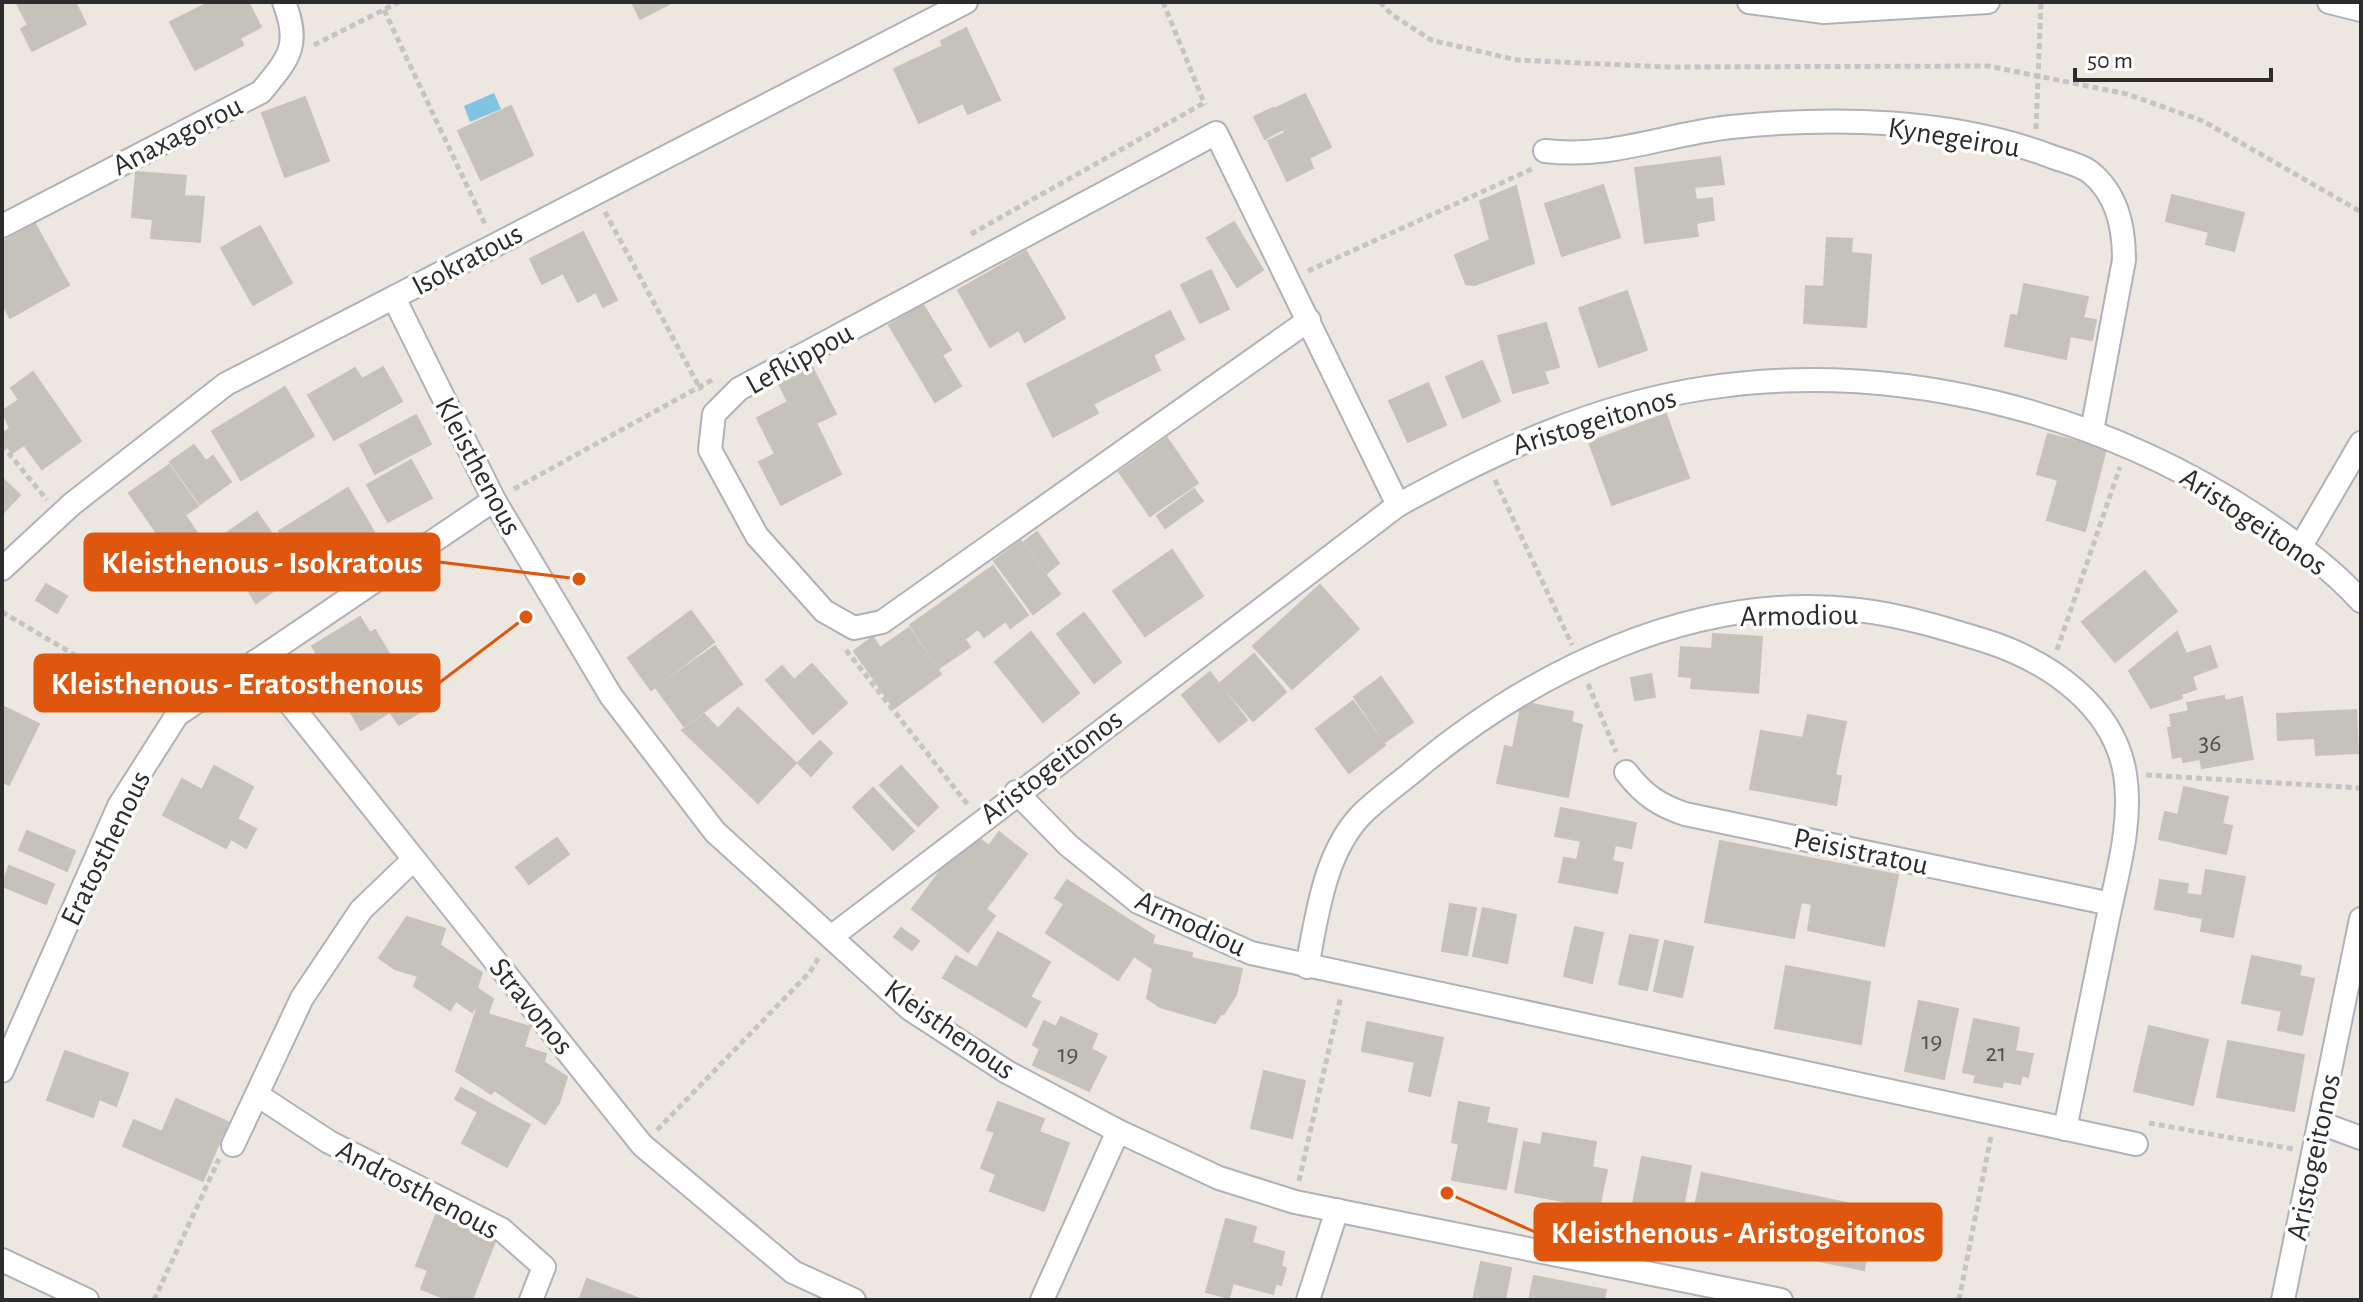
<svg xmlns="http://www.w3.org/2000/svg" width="2363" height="1302" viewBox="0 0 2363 1302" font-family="'Alegreya Sans',sans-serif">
<rect width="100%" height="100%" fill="#ece7e0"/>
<polygon fill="#7fc5e2" points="494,93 501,109 470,122 464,106"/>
<g fill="#c5c1bb" stroke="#c7c3ba" stroke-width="2">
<polygon points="16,2 75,2 86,24 32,51 21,29 28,25"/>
<polygon points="210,2 248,2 261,27 240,38 243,45 195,70 170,22"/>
<polygon points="632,2 673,2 640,19"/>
<polygon points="966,28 1000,100 968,114 963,103 919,123 894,69 943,46 941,41"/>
<polygon points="1305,94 1331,147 1309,158 1313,168 1287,181 1268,141 1285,133 1274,109"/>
<polygon points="305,97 329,161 285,177 262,113"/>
<polygon points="511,106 533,155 481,180 458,131"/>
<polygon points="1273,108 1283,129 1265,139 1254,117"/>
<polygon points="1720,157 1724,184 1694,187 1696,200 1712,198 1714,220 1696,223 1698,236 1645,243 1635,168"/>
<polygon points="136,172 186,176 184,196 204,197 200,242 151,238 153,219 132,217"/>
<polygon points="1603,185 1620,237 1562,256 1545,204"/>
<polygon points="1516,186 1534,263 1475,285 1466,284 1455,255 1490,240 1480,201"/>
<polygon points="2172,195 2244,213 2234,251 2206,244 2209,232 2166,221"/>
<polygon points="1234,222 1263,270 1237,287 1207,238"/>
<polygon points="35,224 69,285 10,318 2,303 2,242"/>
<polygon points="260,226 292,283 253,305 221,248"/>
<polygon points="583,232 617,300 603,307 596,292 578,302 563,273 542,284 530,259"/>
<polygon points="1827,238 1852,239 1851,253 1871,255 1866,327 1804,323 1806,286 1824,287"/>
<polygon points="1026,251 1065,318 1025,342 1019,330 990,347 958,290"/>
<polygon points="1211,270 1229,309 1200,323 1181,285"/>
<polygon points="2024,284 2088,297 2083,318 2096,320 2092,340 2070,336 2066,359 2005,346 2011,315 2018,316"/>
<polygon points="1627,291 1647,350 1599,367 1579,308"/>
<polygon points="923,305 951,350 942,355 961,386 935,402 889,325"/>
<polygon points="1170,311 1184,339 1153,355 1160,370 1093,404 1098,413 1053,437 1027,384"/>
<polygon points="1546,323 1559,367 1544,371 1548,383 1513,393 1498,336"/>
<polygon points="809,361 836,414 816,423 841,474 781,505 759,462 775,454 757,418 788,402 776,378"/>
<polygon points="1482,361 1500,401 1463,418 1446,377"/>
<polygon points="383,367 402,401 334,440 308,395 355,368 362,379"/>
<polygon points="33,372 81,441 42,469 24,445 12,453 2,439 2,434 10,428 2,411 19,400 11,388"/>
<polygon points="1428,383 1446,425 1408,442 1389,401"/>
<polygon points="285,387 314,436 241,480 212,431"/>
<polygon points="1666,414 1689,478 1612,505 1589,442"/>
<polygon points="416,415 431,444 375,474 360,445"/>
<polygon points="2048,434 2106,449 2085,531 2047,520 2058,480 2037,474"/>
<polygon points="1167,438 1198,483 1150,516 1119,472"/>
<polygon points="194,445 206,461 213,456 231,482 200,504 170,462"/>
<polygon points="411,460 432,498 388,522 367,485"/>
<polygon points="169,465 198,506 185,515 197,533 170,552 129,493"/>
<polygon points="2,478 20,495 2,514"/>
<polygon points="348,488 374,532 305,574 279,531"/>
<polygon points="1194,489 1203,501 1165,528 1157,516"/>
<polygon points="257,512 299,573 256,603 242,581 229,590 202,550"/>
<polygon points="1037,532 1059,563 1047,573 1024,542"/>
<polygon points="1021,541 1060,594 1033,614 994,561"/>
<polygon points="1172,550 1203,596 1145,636 1113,591"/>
<polygon points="993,566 1028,615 1010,628 1006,621 984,637 978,629 966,638 941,603"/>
<polygon points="2145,571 2177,611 2115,662 2082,622"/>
<polygon points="46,584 67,596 57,613 36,600"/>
<polygon points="1320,585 1359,629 1292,689 1253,646"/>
<polygon points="940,604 970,647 939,668 910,625"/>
<polygon points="691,611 714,642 651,690 628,658"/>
<polygon points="1084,613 1121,662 1094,683 1057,634"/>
<polygon points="360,617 370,633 375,630 423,710 399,725 390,712 361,730 350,711 363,704 347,678 336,685 312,646"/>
<polygon points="909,628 941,674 894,708 854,651 873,637 880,648"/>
<polygon points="1031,632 1079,693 1043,722 995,662"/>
<polygon points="2177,632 2186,654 2210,646 2217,667 2192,676 2196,689 2181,694 2182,698 2151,708 2129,671"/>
<polygon points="1713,634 1762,637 1758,693 1691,688 1692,677 1679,676 1681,647 1712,649"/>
<polygon points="715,646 742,684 684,726 656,688"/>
<polygon points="1254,654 1286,692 1253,721 1220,683"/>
<polygon points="812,664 847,703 813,734 766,680 782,666 794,680"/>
<polygon points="1210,672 1247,720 1219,742 1182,695"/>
<polygon points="1651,674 1655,697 1635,700 1631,678"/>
<polygon points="1381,677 1413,722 1385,742 1354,697"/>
<polygon points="2224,696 2225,701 2242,697 2253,759 2202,768 2200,759 2183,762 2182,756 2173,758 2168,728 2172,727 2170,715 2189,711 2187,703"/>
<polygon points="1353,701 1385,745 1349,773 1316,729"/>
<polygon points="1522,702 1573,712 1571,722 1582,725 1568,797 1497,783 1505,746 1513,748"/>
<polygon points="2,706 39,724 9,785 2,782"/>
<polygon points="738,708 796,763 758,803 682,730 704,714 718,729"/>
<polygon points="2356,710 2358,753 2316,755 2315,738 2278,740 2277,714"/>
<polygon points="1808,715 1846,722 1835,775 1841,776 1836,805 1750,789 1761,731 1803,738"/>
<polygon points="820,741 832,753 811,776 798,763"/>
<polygon points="214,766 253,787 237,819 256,829 246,848 231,839 226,848 163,815 182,779 202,790"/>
<polygon points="901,766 938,807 918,826 880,785"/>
<polygon points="2184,787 2228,797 2222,824 2232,826 2226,854 2159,839 2165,812 2178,815"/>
<polygon points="873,788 914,831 893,850 853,807"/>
<polygon points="1561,808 1636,823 1631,848 1615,845 1612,861 1623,863 1617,893 1559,882 1564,858 1577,860 1581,841 1555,836"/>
<polygon points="27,831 75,851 67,871 19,850"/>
<polygon points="970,831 989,846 999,832 1027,854 986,909 995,916 968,952 912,909"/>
<polygon points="557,838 569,854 529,884 516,867"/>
<polygon points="1720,841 1898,875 1884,946 1808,930 1812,904 1801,902 1794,938 1705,922"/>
<polygon points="9,866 54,884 46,904 2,886"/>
<polygon points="2206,870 2245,877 2233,937 2201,931 2203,918 2184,915 2188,894 2202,896"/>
<polygon points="1067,880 1154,936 1152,944 1192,953 1191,958 1242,969 1236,995 1223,1015 1225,1008 1215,1023 1160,1007 1147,998 1153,969 1134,956 1118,980 1046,933 1064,904 1055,898"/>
<polygon points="2160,880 2188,884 2183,914 2155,909"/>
<polygon points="1450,904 1476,908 1467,955 1442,951"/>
<polygon points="1483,908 1516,915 1507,963 1473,956"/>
<polygon points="407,917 445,929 440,945 482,973 477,988 493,999 488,1014 530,1027 524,1047 546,1054 544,1062 567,1077 559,1103 545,1124 494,1090 491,1094 456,1071 480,1000 472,1012 456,1001 450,1010 414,986 418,976 395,969 379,958"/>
<polygon points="1575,927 1603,933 1592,983 1564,976"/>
<polygon points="901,928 919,941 912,950 894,937"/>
<polygon points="998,932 1050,962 1030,997 1040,1002 1026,1027 943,978 956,956 977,968"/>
<polygon points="1630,935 1658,940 1647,990 1619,984"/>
<polygon points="1665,941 1693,947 1682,997 1654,991"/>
<polygon points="2252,956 2301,966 2299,976 2314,979 2302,1035 2278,1030 2282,1011 2242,1003"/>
<polygon points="1786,966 1870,982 1861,1044 1775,1028"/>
<polygon points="1919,1001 1958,1009 1944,1079 1905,1071"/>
<polygon points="1061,1017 1097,1034 1091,1049 1106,1057 1089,1091 1033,1065 1040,1049 1033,1045 1044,1021 1056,1027"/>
<polygon points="1974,1019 2019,1028 2015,1051 2033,1054 2028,1077 2022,1075 2020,1084 2003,1081 2002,1087 1974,1082 1976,1075 1963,1072"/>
<polygon points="1367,1022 1443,1038 1430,1096 1409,1091 1415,1062 1362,1051"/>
<polygon points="2149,1026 2208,1040 2193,1105 2134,1091"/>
<polygon points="2228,1041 2304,1055 2294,1111 2217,1097"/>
<polygon points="65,1051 128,1073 116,1106 99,1099 93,1117 47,1100"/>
<polygon points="1264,1071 1305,1081 1292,1138 1251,1128"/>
<polygon points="461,1088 530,1125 507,1167 462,1143 478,1112 455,1099"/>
<polygon points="176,1099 228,1122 203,1181 123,1146 134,1120 162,1132"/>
<polygon points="998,1102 1044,1119 1039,1132 1069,1143 1044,1211 990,1191 996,1174 981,1168 995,1132 987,1130"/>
<polygon points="1459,1102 1489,1108 1486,1123 1517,1129 1506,1189 1452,1180 1459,1144 1452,1142"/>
<polygon points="1543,1133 1596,1142 1592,1167 1607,1170 1599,1208 1515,1192 1524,1142 1541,1145"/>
<polygon points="1642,1157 1691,1166 1682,1213 1633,1204"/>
<polygon points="1702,1173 1876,1209 1864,1270 1689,1235"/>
<polygon points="437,1212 497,1236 472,1300 449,1300 421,1289 428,1270 416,1266"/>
<polygon points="1226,1219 1256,1227 1252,1243 1284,1252 1281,1266 1286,1268 1281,1285 1276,1283 1273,1294 1233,1283 1229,1298 1206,1292"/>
<polygon points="1481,1262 1511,1268 1505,1300 1473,1300"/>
<polygon points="1534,1276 1606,1290 1604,1300 1529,1300"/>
<polygon points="587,1279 643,1300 579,1300"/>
</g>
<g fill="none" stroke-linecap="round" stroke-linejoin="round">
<defs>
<g id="street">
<polyline points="1749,2 1824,12 1988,2"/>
<polyline points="2329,2 2361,10"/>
<path d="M1545,151C1613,159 1665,134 1731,127C1835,116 1952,119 2050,156C2063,161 2079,164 2090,172C2117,194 2124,226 2124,260L2092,431"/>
<path d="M2,226L261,92C289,58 301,46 284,2"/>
<polyline points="394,298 494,500 611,696 715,832 910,1009 1007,1072 1118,1131 1219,1178 1295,1202 1781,1300"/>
<polyline points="1309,320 882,622 854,628 824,611 757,536 710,450 714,414 739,389 1216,133 1398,505"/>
<polyline points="2301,546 2361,443"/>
<polyline points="2,569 72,504 226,384 966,2"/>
<polyline points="256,661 642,1145 793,1272 854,1300"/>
<path d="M1626,772C1643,794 1658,805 1685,814L2111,904"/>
<polyline points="1016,792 1068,845 1138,902 1251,953 2136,1144"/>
<path d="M831,937L1398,505C1496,451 1594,405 1706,388C1897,359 2100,412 2258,517C2295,542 2331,568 2361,601"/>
<path d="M1307,967C1317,916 1324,854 1361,815C1376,800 1394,787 1410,774C1530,672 1695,590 1858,610C1902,615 1947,629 1989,642C2049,662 2114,706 2125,774C2133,825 2116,877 2106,928C2092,995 2079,1062 2065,1129"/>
<polyline points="2,1071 119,806 177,715 494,500"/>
<polyline points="259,1096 329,1142 501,1229 544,1267 531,1300"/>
<polyline points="2320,1123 2361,1138"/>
<polyline points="233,1145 302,998 361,910 413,860"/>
<polyline points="2,1260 87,1300"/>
<polyline points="1042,1300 1118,1131"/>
<polyline points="1308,1300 1337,1210"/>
<polyline points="2283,1300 2361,919"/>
</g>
</defs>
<use href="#street" stroke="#b0b1bb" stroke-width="26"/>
<g stroke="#c4c4c4" stroke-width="5" stroke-dasharray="6 4" stroke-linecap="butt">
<polyline points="1163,2 1205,105"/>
<polyline points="1380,2 1391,14 1431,40 1517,60 1668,67 1988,66 2127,94 2203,121 2361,212"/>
<polyline points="384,10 486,226"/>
<polyline points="314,45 399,2"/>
<polyline points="2036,129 2041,2"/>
<polyline points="605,212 701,390"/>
<polyline points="971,234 1204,103"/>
<polyline points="1308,271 1532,169"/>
<polyline points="2,445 47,500"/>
<polyline points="1495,480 1572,645"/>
<polyline points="514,489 712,380"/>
<polyline points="2,612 159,705"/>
<polyline points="846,650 968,805"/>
<polyline points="2057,650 2120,467"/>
<polyline points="1588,684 1616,752"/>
<polyline points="2146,775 2361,788"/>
<polyline points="2149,1123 2293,1149"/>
<polyline points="657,1130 810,972 819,957"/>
<polyline points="1299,1181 1341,996"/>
<polyline points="154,1300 219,1159"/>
<polyline points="1959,1300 1991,1136"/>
</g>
<use href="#street" stroke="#fff" stroke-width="22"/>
</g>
<g text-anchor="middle" stroke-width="7" stroke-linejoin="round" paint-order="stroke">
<g font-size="26" fill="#525150">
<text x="2210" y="751">36</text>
<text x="1932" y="1049">19</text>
<text x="1996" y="1061">21</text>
<text x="1068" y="1062">19</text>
</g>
<g font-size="30" fill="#2c2c2c" stroke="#fff">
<text transform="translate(177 135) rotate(-27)" y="10">Anaxagorou</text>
<text transform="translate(1954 137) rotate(9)" y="10">Kynegeirou</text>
<text transform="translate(467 259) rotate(-28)" y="10">Isokratous</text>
<text transform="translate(799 358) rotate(-29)" y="10">Lefkippou</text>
<text transform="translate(1594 421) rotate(-17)" y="10">Aristogeitonos</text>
<text transform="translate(479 466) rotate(62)" y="10">Kleisthenous</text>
<text transform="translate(2254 521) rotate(34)" y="10">Aristogeitonos</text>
<text transform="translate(1799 615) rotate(-1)" y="10">Armodiou</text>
<text transform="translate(1051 766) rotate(-37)" y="10">Aristogeitonos</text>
<text transform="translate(105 848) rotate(-64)" y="10">Eratosthenous</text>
<text transform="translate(1861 851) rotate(12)" y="10">Peisistratou</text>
<text transform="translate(1191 923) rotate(25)" y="10">Armodiou</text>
<text transform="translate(532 1006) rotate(51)" y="10">Stravonos</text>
<text transform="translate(950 1029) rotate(35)" y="10">Kleisthenous</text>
<text transform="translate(2313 1157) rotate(-78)" y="10">Aristogeitonos</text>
<text transform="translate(418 1189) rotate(28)" y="10">Androsthenous</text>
</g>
</g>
<path fill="none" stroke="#df570e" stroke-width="3" d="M579 579L439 562M526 617L439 683M1447 1193L1535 1232"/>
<g fill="#df570e" stroke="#fff" stroke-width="3">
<circle cx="579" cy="579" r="8"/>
<circle cx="526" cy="617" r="8"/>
<circle cx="1447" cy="1193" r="8"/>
</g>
<g fill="#df570e" stroke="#df570e" stroke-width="3">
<rect x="85" y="534" width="354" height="56" rx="8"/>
<rect x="35" y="655" width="404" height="56" rx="8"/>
<rect x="1535" y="1204" width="406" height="56" rx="8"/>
</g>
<g font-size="32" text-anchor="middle" font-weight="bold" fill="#fff">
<text x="262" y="573">Kleisthenous - Isokratous</text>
<text x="237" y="694">Kleisthenous - Eratosthenous</text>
<text x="1738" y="1243">Kleisthenous - Aristogeitonos</text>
</g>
<rect width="2363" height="1302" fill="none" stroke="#2c2c2c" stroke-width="8"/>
<path d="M2075 68v12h196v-12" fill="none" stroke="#2c2c2c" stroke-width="4"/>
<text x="2087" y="68" font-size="24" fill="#2c2c2c" stroke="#ffffff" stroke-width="6" paint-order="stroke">50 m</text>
</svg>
